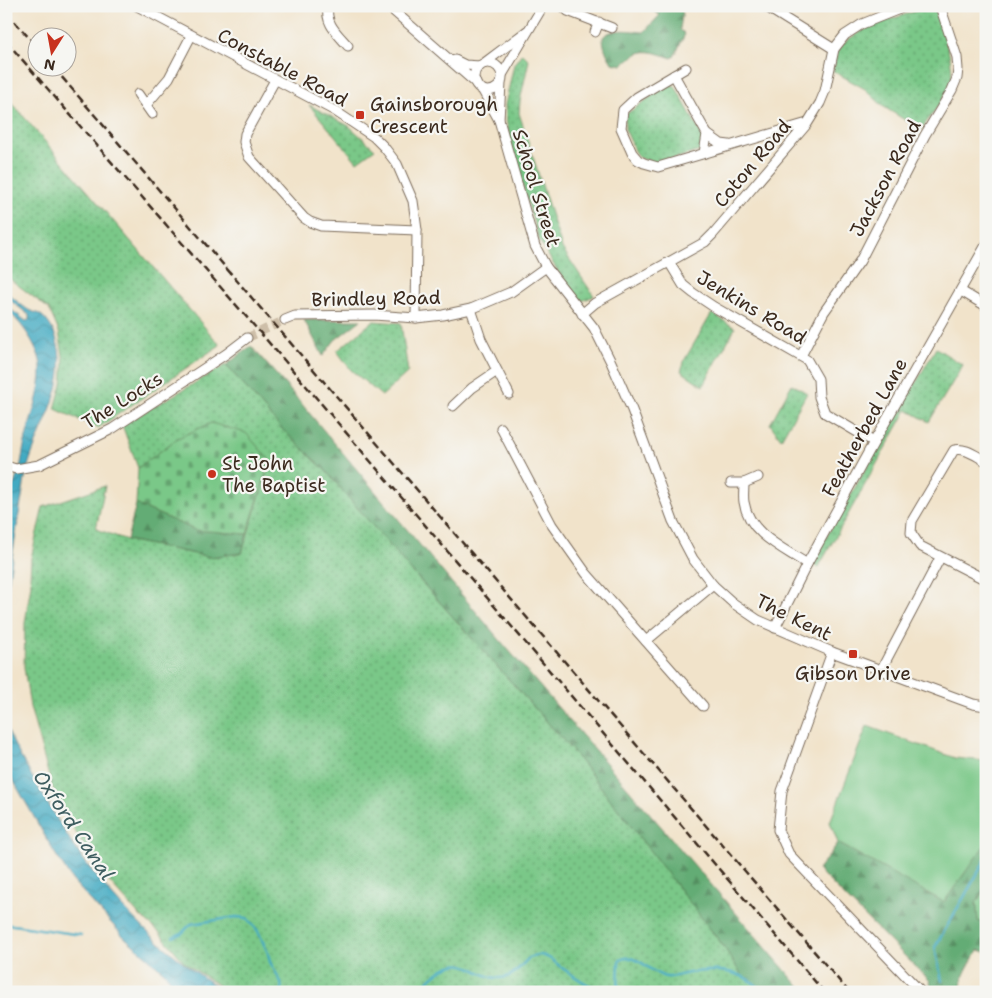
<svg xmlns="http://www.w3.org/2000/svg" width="992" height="998" viewBox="0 0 992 998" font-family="'Shantell Sans',sans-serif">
<defs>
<pattern id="grass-dots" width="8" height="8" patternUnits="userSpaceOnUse" patternTransform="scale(1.25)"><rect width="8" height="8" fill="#7ac888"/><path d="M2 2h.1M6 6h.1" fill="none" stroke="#65a36f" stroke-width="1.8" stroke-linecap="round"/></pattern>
<pattern id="forest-firs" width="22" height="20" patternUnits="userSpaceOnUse" patternTransform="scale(1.25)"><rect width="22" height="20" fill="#63ac74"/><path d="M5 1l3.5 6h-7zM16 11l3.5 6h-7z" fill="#538c5f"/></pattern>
<pattern id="cemetery-stones" width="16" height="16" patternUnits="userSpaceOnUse" patternTransform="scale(1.25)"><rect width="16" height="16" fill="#7ac888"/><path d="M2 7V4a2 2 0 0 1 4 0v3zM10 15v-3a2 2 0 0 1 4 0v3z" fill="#65a36f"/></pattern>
<pattern id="water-waves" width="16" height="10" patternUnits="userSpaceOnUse" patternTransform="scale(1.25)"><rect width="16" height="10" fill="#42aac2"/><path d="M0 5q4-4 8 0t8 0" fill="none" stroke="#388b9d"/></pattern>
</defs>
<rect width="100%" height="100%" fill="#f6f6f2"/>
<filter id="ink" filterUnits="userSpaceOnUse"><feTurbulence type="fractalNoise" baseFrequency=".02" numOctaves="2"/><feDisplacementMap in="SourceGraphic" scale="10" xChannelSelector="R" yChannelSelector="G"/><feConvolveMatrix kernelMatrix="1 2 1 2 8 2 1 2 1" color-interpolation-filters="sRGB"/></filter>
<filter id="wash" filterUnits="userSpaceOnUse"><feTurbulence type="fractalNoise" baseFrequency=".0096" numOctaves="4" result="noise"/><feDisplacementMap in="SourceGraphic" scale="20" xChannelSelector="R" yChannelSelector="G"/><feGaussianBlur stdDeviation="1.12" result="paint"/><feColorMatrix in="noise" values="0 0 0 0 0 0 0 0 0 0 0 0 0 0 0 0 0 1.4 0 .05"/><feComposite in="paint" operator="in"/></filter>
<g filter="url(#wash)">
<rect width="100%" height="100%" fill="#f1e3ca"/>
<g fill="url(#grass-dots)" stroke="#5a7953">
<path d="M929,7L936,11C941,28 955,63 951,80C946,98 931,115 921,130L884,107L865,89L833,71C835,63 836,54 840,48C854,28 905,15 929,7Z"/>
<polygon points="522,53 529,60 520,101 519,113 562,248 594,296 582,301 569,290 539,240 512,151 506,119 505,105 514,64"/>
<polygon points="669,84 675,86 704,139 700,151 656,164 638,157 625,129 625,115"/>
<polygon points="6,96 220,345 98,428 55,409 62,383 64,362 59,332 49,309 6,276"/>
<polygon points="309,105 349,126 375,149 357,162"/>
<polygon points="712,313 735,328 703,386 681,371 685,359"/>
<polygon points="373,321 401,323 408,372 382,396 351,370 337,351"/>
<polygon points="936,348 963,365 929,422 907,410 818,568 811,563"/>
<polygon points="226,365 281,428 325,470 409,568 573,751 686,897 724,947 742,976 759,987 763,992 228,992 184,962 159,932 139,915 102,874 68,820 51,784 30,707 24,667 25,623 31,584 30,577 31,558 43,507 105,486 96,529 127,540 210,557 242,553 270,462 178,438 138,468 122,425"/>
<polygon points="792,384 807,393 781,439 770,424"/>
<polygon points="986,887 986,924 978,921 976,903"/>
</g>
<g fill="url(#forest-firs)" stroke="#4f6b49">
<path d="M646,6H682L683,9L680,29L685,34L675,55L672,58C647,50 643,47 622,65L612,63C607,55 603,47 603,37C612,27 631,31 644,32L660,15Z"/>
<polygon points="304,320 361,320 335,340 323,356"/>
<polygon points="251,346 290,390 493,632 804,992 763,992 759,987 742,976 724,947 573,751 409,568 325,470 281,428 226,365"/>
<polygon points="136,504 195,530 247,534 242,553 210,557 127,540"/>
<path d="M838,843L944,902L986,843V887L976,903L978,921L986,924V952L978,950C972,961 958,979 962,992H932L930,981L818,870Z"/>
</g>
<polygon fill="url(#cemetery-stones)" stroke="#5a7953" points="211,423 246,433 270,461 247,534 195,530 136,504 138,468 178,438"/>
<polygon fill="#7ac888" stroke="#5a7953" points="867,726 955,758 986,761 986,843 944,902 838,843 830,822"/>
<g fill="url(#water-waves)" stroke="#3e6a70">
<path d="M6,292C13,298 20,304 27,309C31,312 37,312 41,315C48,320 55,332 57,341C72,390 33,433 25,479C18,519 12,559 6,599V504C9,493 14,486 17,476C22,465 22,453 25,442C30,418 42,392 41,367C40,349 21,321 6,310V306L26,321L29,320V315L6,297Z"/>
<path d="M6,727C17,752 31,775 45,798C56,817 68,838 81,856C120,910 169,956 225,992H180L165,973L123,936L72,880L54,852L6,768Z"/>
</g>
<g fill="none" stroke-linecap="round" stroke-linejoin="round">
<g stroke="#42aac2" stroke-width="2.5">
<polyline points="6,924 81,935"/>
<polyline points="173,937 182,933 191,924 236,917 247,918 258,931 268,953 270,962 281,982 282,992"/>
<polyline points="942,981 935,947 986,859"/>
<path d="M422,992C426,982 430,978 439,972C469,950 478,984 506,977C519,975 526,953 539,955C549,955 557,965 565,970C577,978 591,988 605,992"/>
<path d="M615,992L618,990L619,961C635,949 650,974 666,977C672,978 682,974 689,973C716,968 744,969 763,992"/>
</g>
</g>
</g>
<g filter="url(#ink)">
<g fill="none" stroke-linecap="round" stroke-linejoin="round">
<polyline stroke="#cdbea8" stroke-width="9" stroke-dasharray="9 4.5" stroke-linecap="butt" points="247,338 285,320"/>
<defs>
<g id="minor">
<polyline points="137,6 335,111 374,137 384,147 397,164 413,201 417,230 416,318"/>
<path d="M328,6C325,24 337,33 348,46"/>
<polyline points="388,6 476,83"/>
<polyline points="563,6 568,11 612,28"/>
<polyline points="765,6 834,49"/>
<polyline points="595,32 599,22"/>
<polyline points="455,60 465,65 480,66"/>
<circle cx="488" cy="77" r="14"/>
<polyline points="483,64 527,31"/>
<polyline points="686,68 637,97 623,110 621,128 632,153 638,160 644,163 658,167 804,124"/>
<polyline points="502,75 543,6"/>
<polyline points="674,75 707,134 704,153"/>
<polyline points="275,80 245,134 244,142 249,157 304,218 310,222 321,226 417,230"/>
<polyline points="482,89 499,120 535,246 546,267 594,328 611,362 632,410 673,521 693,559 713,585 733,603 758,620 832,652 973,704 986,706"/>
<polyline points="138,94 152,114"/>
<polyline points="146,105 169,78 191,36"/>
<polyline points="499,120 501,83"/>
<polyline points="707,134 721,144 729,145"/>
<polyline points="669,262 683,285 693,293 714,307 807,360 818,379 819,397 825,413 874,442"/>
<polyline points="961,291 986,306"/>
<polyline points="471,309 481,339 509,394"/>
<polyline points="582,314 595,303 705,242 713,234 807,124 820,103 825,91 834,49 845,35 862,24 907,6"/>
<polyline points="285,320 295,316 374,315 416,318 443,315 471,309 511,292 546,267"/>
<polyline points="801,356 824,312 860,261 925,135 952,90 957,78 958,69 957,57 940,6"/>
<polyline points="453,406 472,388 497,371"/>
<polyline points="501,428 552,525 586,573 703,706"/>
<path d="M986,461C976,456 965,447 954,450L912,521L911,533L920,546L986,580"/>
<polyline points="6,466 16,469 39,465 112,429 226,354 247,338"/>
<polyline points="731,483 744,483 758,477"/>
<path d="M744,483C744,489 743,496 744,502C749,534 783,548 807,564"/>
<polyline points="775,628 807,564 874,442 986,245"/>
<polyline points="646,641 713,585"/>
<polyline points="832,652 782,791 778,830 789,854 921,992"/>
<polyline points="881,670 940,558"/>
</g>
</defs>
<use href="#minor" stroke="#7b6b5a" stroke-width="11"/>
<use href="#minor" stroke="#fff" stroke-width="9"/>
<g stroke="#3b2a1e" stroke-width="2.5" stroke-dasharray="8 4" stroke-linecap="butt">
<polyline points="6,12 38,48"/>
<polyline points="6,41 284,360 824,992"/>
<polyline points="54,68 849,992"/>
</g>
</g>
</g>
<g fill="#c8321e" stroke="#f6f6f2" stroke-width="2">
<rect x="355" y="110" width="10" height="10" rx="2.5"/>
<circle cx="212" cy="474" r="5"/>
<rect x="848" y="649" width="10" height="10" rx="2.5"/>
</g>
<g text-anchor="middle" stroke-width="4.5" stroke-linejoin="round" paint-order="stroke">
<g font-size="19" fill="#3b2a1e" stroke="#f6f6f2">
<text transform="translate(283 67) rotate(28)" y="7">Constable Road</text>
<text transform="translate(752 163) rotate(-50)" y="7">Coton Road</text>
<text transform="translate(885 178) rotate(-62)" y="7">Jackson Road</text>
<text transform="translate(537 188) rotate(73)" y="7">School Street</text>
<text transform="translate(376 298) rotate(-1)" y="7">Brindley Road</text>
<text transform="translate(752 307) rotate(31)" y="7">Jenkins Road</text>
<text transform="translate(122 400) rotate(-32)" y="7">The Locks</text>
<text transform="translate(864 427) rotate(-61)" y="7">Featherbed Lane</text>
<text transform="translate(794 617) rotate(26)" y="7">The Kent</text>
</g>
<g font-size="19" fill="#3b2a1e" stroke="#f6f6f2" text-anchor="start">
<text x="370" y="111">Gainsborough<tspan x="370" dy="22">Crescent</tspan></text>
<text x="222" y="470">St John<tspan x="222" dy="22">The Baptist</tspan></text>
<text x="853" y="680" text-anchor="middle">Gibson Drive</text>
</g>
<g font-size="20" font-style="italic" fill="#3e5d60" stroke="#f6f6f2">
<text transform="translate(74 825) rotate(56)" y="7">Oxford Canal</text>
</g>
</g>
<rect width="992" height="998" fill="none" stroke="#f6f6f2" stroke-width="25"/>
<g transform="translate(52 52) rotate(191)"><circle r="24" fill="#f6f6f2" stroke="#aba49d"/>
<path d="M0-4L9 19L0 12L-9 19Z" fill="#c8321e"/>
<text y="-8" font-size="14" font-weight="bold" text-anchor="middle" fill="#3b2a1e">N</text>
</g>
</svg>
